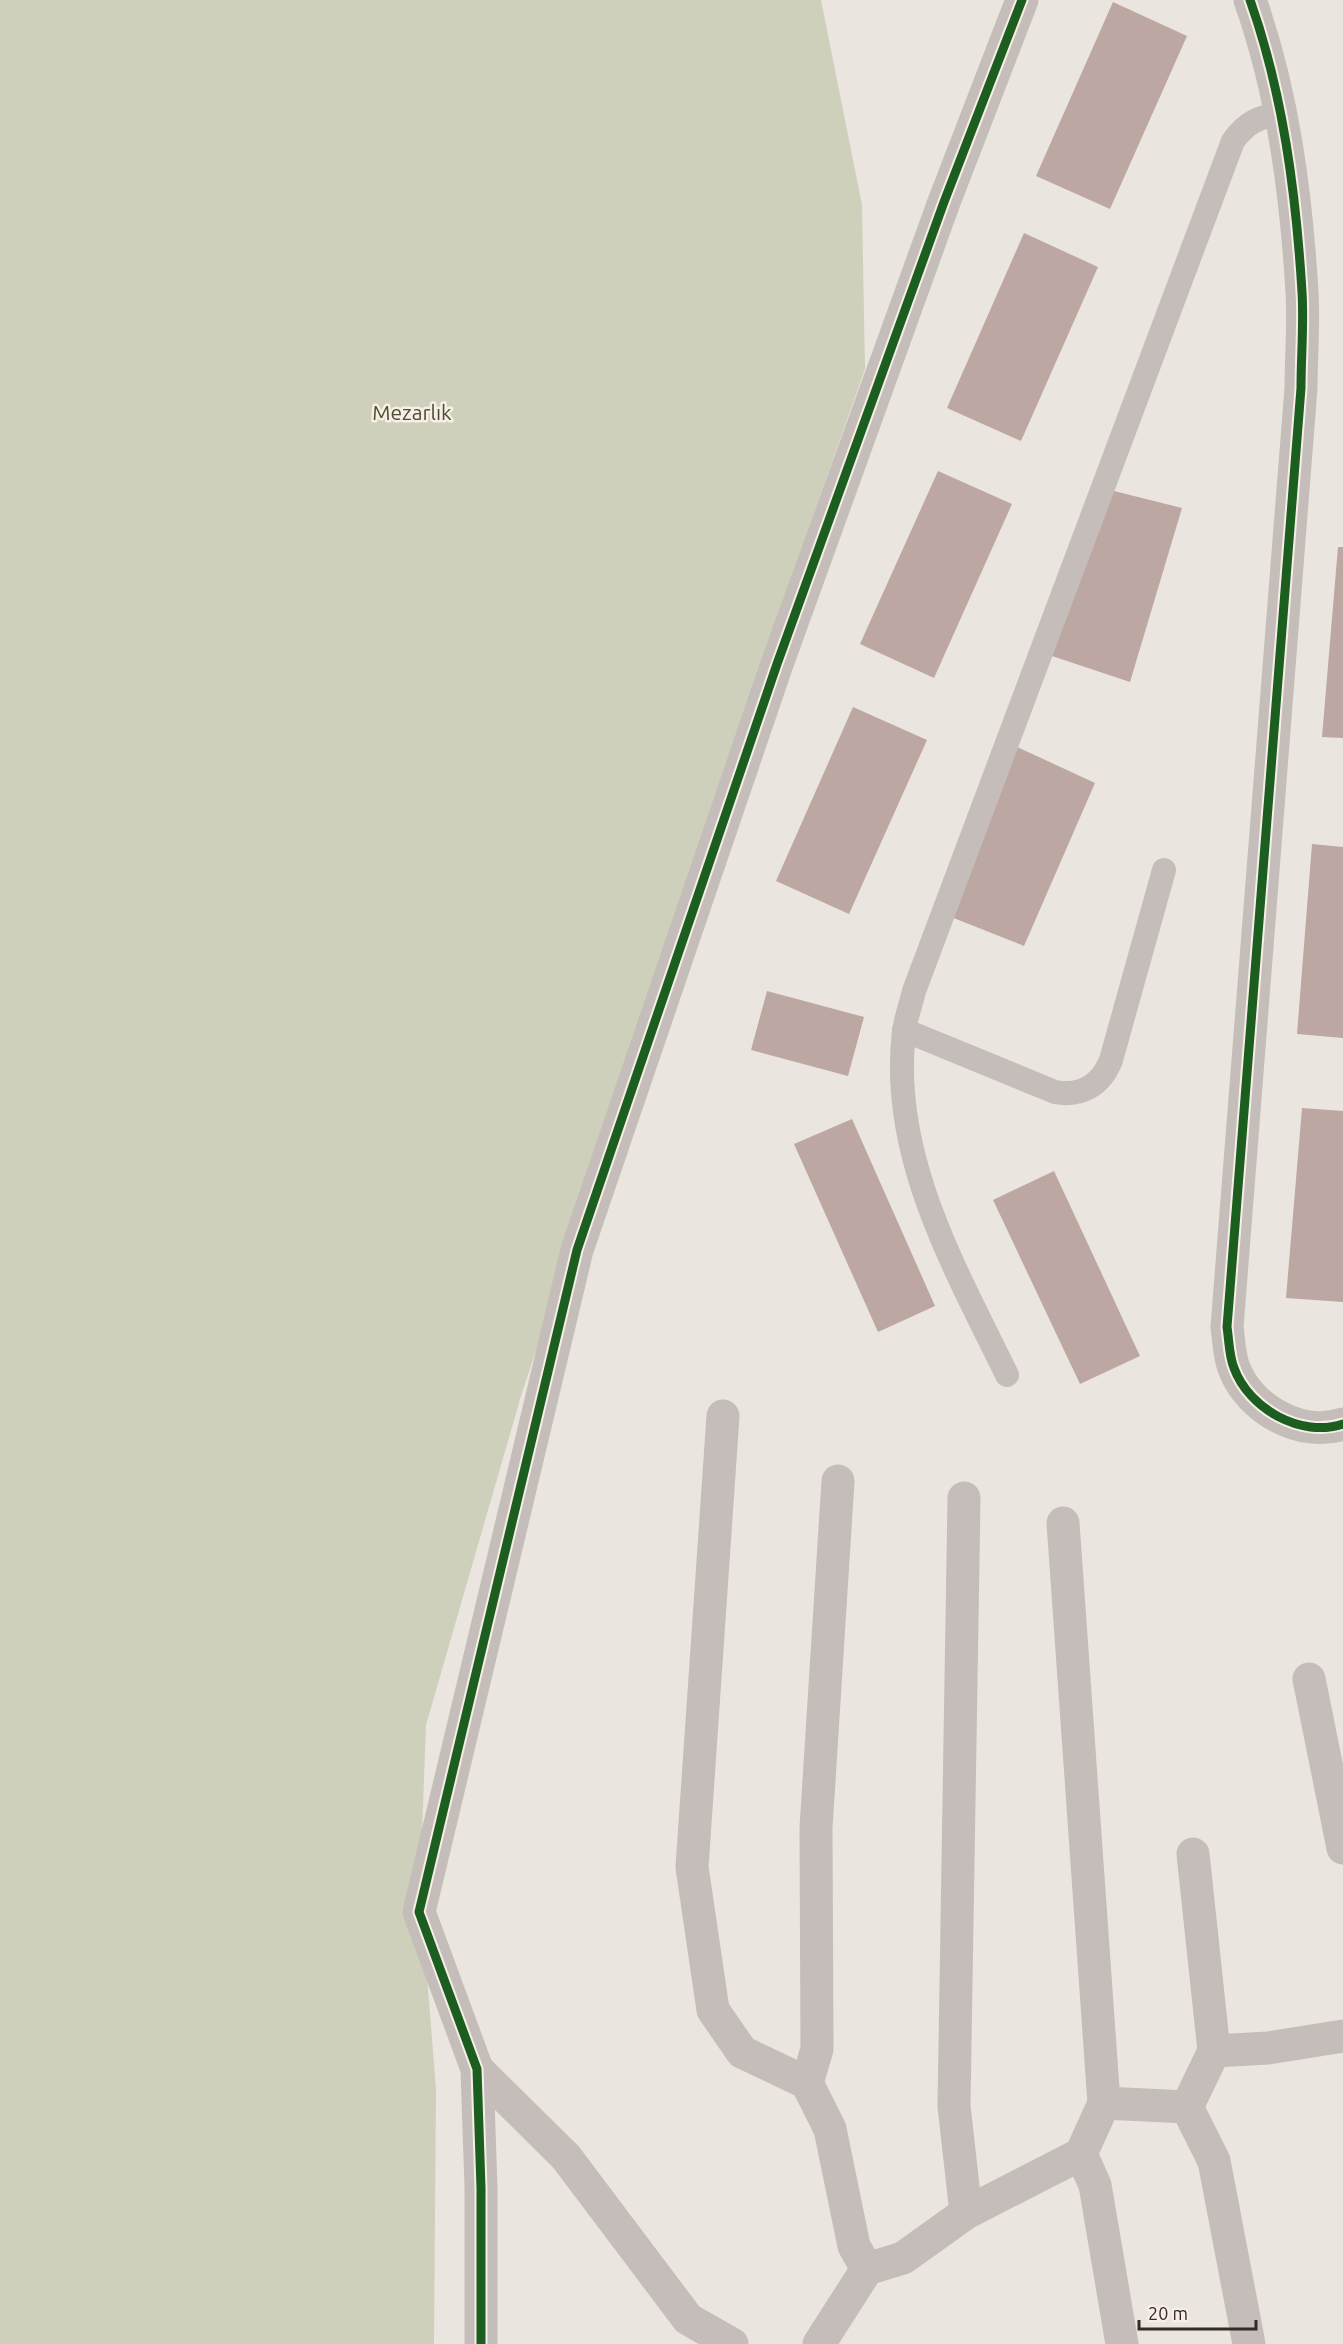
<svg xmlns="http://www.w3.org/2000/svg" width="1343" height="2344" viewBox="0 0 1343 2344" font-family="Ubuntu,sans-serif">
<rect width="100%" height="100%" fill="#ebe5e0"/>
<polygon fill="#ced0bb" points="0,0 821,0 862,205 865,369 787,590 521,1396 426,1725 420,1888 436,2089 434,2344 0,2344"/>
<g fill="#bda7a2">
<polygon points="1113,2 1187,36 1110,209 1036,176"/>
<polygon points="1024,233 1098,267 1021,441 947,408"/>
<polygon points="938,471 1012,504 934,678 860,644"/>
<polygon points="1106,489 1182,508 1130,682 1049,655"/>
<polygon points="1338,547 1343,547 1343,738 1322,737"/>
<polygon points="853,707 927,740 849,914 776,881"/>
<polygon points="1013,745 1095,783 1024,946 946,915"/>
<polygon points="1312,844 1343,847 1343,1038 1297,1034"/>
<polygon points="767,991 864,1017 848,1076 751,1050"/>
<polygon points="1302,1108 1343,1111 1343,1302 1286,1298"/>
<polygon points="852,1119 935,1306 878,1332 794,1144"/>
<polygon points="1054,1171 1140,1356 1080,1384 993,1200"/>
</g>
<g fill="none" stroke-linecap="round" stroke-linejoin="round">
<g stroke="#c4bdb9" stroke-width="24">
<path d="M904,1030L1055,1092C1082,1097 1101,1085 1111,1060L1164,870"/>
<path d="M1007,1375C955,1268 889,1155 904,1031C906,1017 911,1004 914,991L1233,141C1246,123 1259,116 1281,114"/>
</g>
<g stroke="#c4bdb9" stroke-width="33">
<path d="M1250,0C1283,93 1296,193 1302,292C1304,324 1301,356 1301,388L1227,1327C1229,1340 1229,1356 1234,1368C1249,1409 1301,1438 1343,1424"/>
<polyline points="723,1416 692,1867 713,2010 742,2052 807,2083 830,2129 854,2246 867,2269"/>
<polyline points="964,1498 954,2106 966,2213"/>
<polyline points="1309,1679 1343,1848"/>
<polyline points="1214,2051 1268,2048 1343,2036"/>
<polyline points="477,2069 566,2157 688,2319 732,2344"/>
<polyline points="807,2083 817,2049 816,1828 838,1481"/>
<polyline points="1104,2103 1187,2107"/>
<polyline points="1187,2107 1214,2051 1193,1854"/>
<polyline points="1187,2107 1214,2161 1249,2344"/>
<polyline points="1081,2154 1095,2185 1122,2344"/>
<polyline points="481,2344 481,2188 477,2069 419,1912 577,1250 777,664 944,202 1022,0"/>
<polyline points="819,2344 867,2269 903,2258 966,2213 1081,2154 1104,2103 1063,1523"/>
</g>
<defs>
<g id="cycleway">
<path d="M1250,0C1283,93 1296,193 1302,292C1304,324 1301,356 1301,388L1227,1327C1229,1340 1229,1356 1234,1368C1249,1409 1301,1438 1343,1424"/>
<polyline points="481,2344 481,2188 477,2069 419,1912 577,1250 777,664 944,202 1022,0"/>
</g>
</defs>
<use href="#cycleway" stroke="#f8eee7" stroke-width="13"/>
<use href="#cycleway" stroke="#1b5e20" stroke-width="9"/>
</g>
<g text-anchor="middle" stroke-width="5" stroke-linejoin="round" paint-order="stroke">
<g font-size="21" fill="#48512d" stroke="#f8eee7">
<text x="412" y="420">Mezarlık</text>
</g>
</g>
<path d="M1139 2320v9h117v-9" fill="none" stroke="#342a27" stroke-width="3"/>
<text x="1148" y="2320" font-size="18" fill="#342a27" stroke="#f8eee7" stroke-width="4.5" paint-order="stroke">20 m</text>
</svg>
